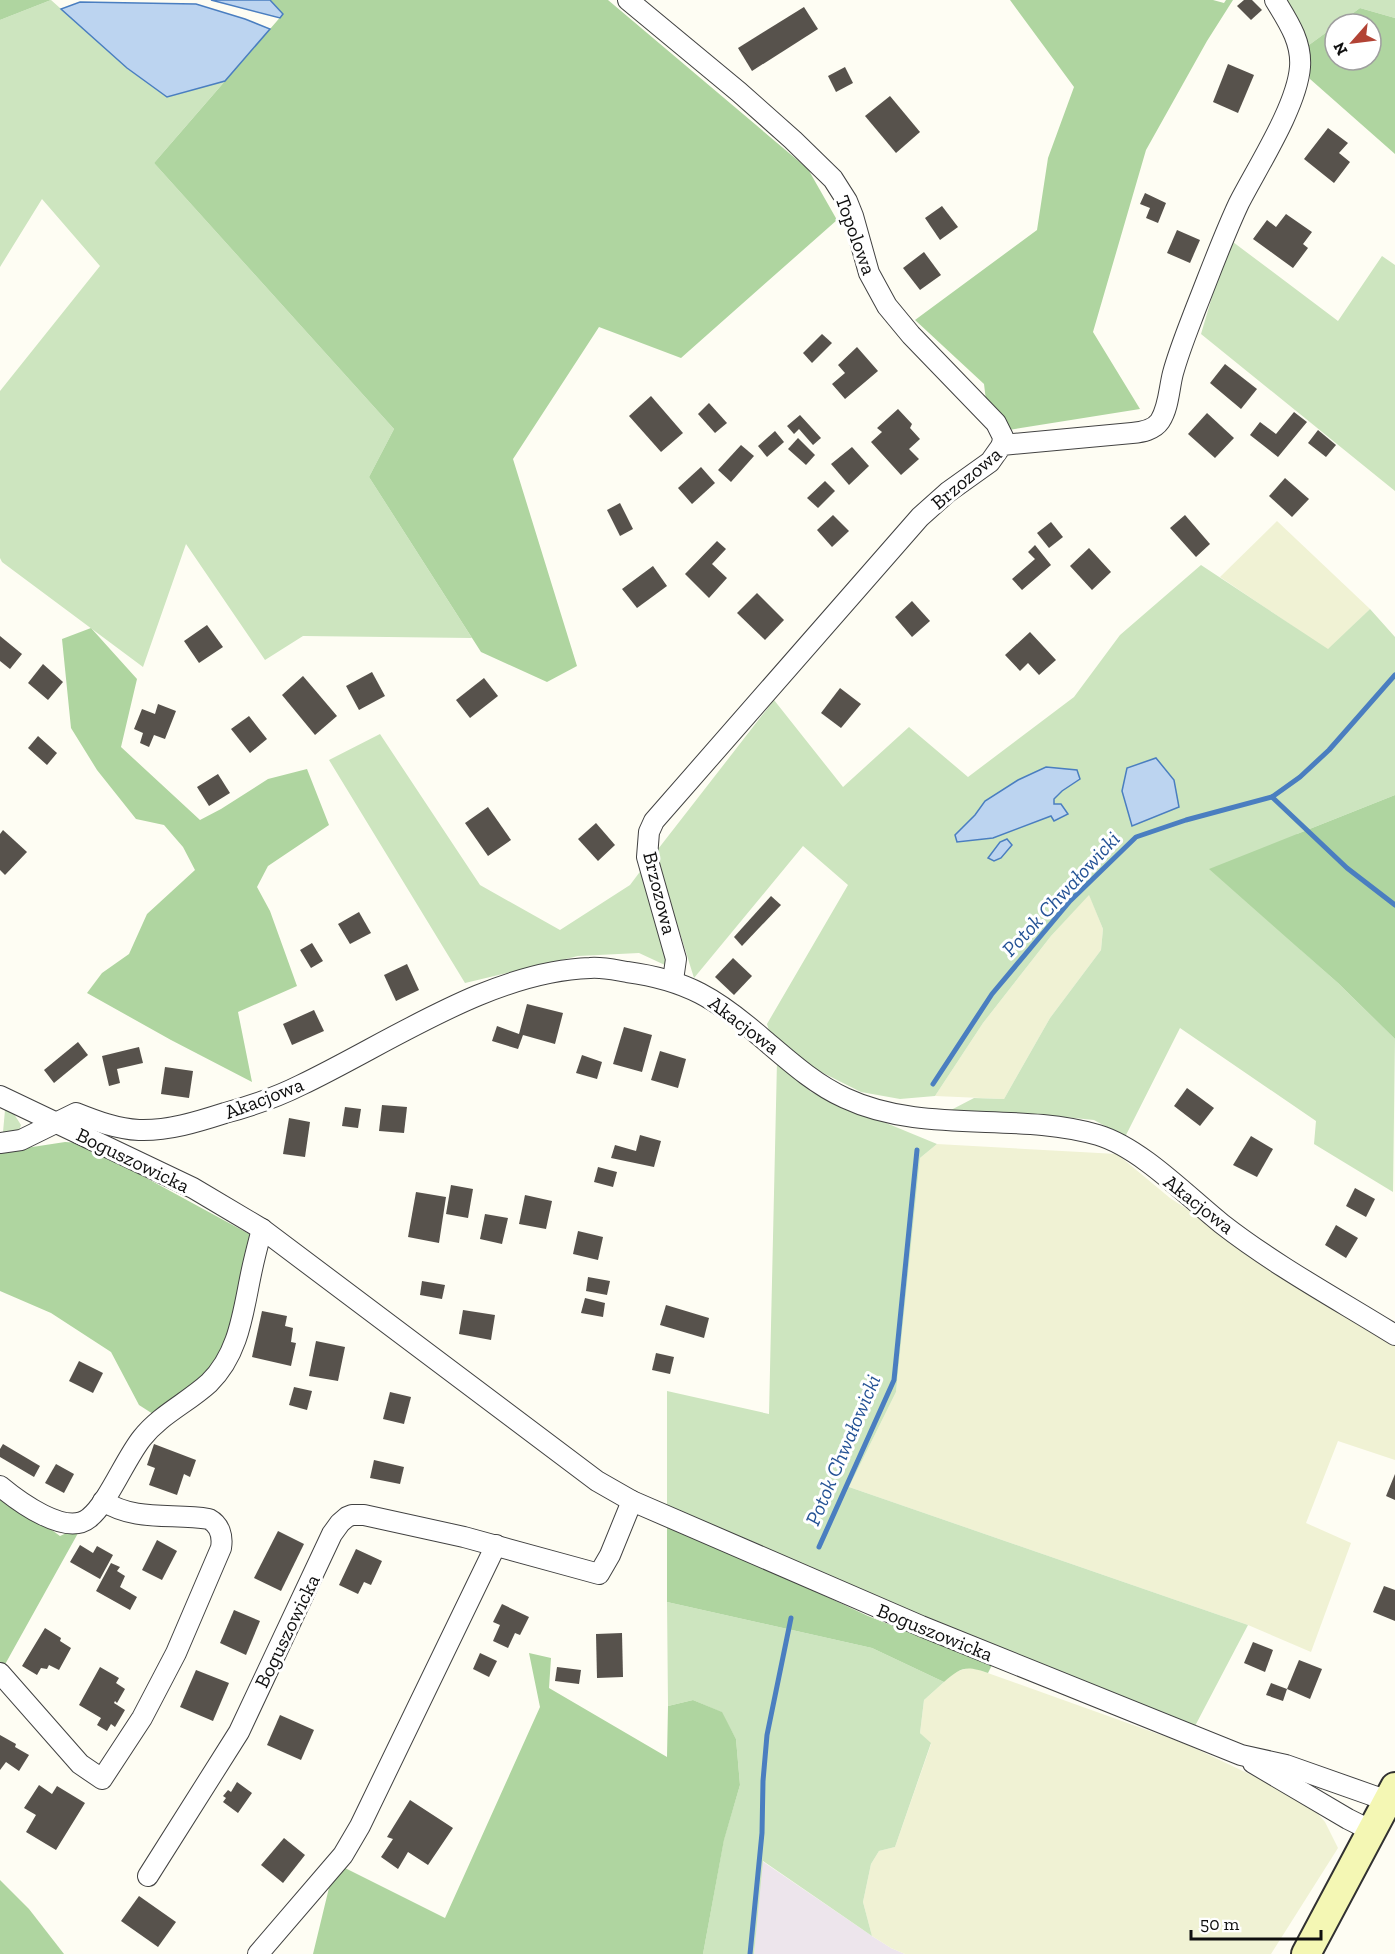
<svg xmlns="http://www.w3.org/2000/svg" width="1395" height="1954" viewBox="0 0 1395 1954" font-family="'Zilla Slab',serif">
<rect width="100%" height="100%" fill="#fefdf3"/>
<polygon fill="#ede5ec" points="762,1861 872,1936 891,1948 905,1954 754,1954"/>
<g fill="#f0f2d4">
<polygon points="1277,521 1370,609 1328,650 1220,577"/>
<polygon points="1089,894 1103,929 1101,950 1050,1018 1004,1099 935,1096 983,1023 1051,936"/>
<polygon points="937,1144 1117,1154 1170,1198 1395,1346 1395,1460 1338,1441 1306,1523 1351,1543 1311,1652 1248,1625 849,1487 896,1392 920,1158"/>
<polygon points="971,1667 1186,1744 1308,1802 1325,1822 1338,1848 1271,1954 905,1954 891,1948 872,1936 863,1902 871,1864 879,1851 895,1847 931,1744 920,1733 924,1700 955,1672"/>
</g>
<g fill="#cde5bf">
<polygon points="51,0 127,68 167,97 225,81 154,163 394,429 369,477 472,638 303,636 265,660 186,544 143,667 2,562 0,558 0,391 100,266 42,199 0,267 0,20"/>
<polygon points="1284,0 1395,0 1395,18 1360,8 1338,24 1335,24 1335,26 1309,45"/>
<polygon points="1229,239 1338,321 1382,256 1395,265 1395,491 1201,334"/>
<polygon points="1201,565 1328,649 1370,609 1395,637 1395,795 1297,834 1301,950 1338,983 1395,1039 1393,1192 1314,1144 1316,1121 1180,1028 1125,1137 1094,1120 1034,1114 951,1110 974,1098 1004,1099 1050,1018 1101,950 1103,929 1089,895 1051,936 983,1023 935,1096 900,1099 861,1092 807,1065 770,1034 767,1024 848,885 803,846 694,978 655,853 774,700 843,787 909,727 968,777 1074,697 1120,635"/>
<polygon points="380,734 480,885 560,930 630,885 642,869 669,956 667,966 639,953 578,956 465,983 329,760"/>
<polygon points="777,1061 811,1092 937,1144 920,1158 896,1392 849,1487 1248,1625 1195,1726 932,1620 667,1507 667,1391 769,1414"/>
<polygon points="0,1106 14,1114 21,1125 19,1131 0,1137 0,1133 3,1132 5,1110"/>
<polygon points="667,1602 872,1648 944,1682 924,1700 920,1733 931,1743 895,1847 879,1851 871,1864 863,1902 872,1936 763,1861 754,1954 703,1954 724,1839 740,1785 736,1739 721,1712 693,1700 668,1706"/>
</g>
<g fill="#afd5a0">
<polygon points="0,0 51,0 0,20"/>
<polygon points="270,0 608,0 808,169 837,220 681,358 599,327 513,459 577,666 547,682 481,652 369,477 394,429 154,163 283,14"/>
<polygon points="1010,0 1213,0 1224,3 1226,0 1233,0 1207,41 1146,150 1093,332 1140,409 990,433 984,384 915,320 1037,230 1048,158 1074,87"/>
<polygon points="1360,8 1395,18 1395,154 1310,79 1309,45 1335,26 1335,60 1371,60 1371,24 1338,24"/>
<polygon points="91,628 137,679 121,747 200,820 221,809 268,779 307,769 329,825 268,866 257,887 270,911 297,986 238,1012 252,1082 171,1040 87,993 102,973 129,954 147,914 195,870 183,847 164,825 136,819 97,770 71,728 62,639"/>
<polygon points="1395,795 1395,1039 1338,983 1209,869"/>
<path d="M65,1142L82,1143L251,1235C242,1280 239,1335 210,1372C201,1384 166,1404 153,1414L139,1405L111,1352L51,1313L0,1291V1152Z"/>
<polygon points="0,1492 60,1536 82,1526 3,1668 0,1667"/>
<path d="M667,1522L868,1616L992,1665L988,1673C966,1665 961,1667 944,1682L872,1648L667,1602Z"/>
<polygon points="529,1653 551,1658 549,1688 667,1757 668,1706 693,1700 722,1712 736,1739 740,1785 724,1840 703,1954 313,1954 335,1863 445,1918 540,1707"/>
<polygon points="0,1880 29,1909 64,1954 0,1954"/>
</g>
<g fill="#bcd4f0" stroke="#4a7ec0" stroke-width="1.5">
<polygon points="211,0 270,0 283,14 280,18"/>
<polygon points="80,2 196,4 245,19 270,29 225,81 167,97 127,68 61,9"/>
<polygon points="1156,758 1174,780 1179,807 1132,826 1122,791 1127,768"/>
<polygon points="1046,767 1077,770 1080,779 1062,791 1054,799 1054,804 1061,804 1068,814 1054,821 1051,816 993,838 957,842 955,835 975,815 985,801 1018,780"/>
<polygon points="1007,839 1012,845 1001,858 994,861 988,858 1000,842"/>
</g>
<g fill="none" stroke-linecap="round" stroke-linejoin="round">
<g stroke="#4a7ec0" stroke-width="5">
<polyline points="1272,797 1347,868 1395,905"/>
<polyline points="933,1084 992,994 1070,901 1136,837 1186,820 1272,797 1300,777 1329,750 1395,675"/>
<polyline points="819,1547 894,1380 917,1150"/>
<polyline points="750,1954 762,1833 763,1781 767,1735 791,1618"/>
</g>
</g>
<g fill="#57524c">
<polygon points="1244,0 1252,0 1262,10 1251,20 1237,6"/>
<polygon points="804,7 818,29 752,71 738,48"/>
<polygon points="1228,64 1254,75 1238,113 1213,102"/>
<polygon points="845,67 853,83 836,92 828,76"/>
<polygon points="890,96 920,132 896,153 865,116"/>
<polygon points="1328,128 1348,143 1339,153 1350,162 1334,183 1304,159"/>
<polygon points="1145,193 1166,203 1158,223 1146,218 1150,208 1140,204"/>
<polygon points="942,206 958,227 940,240 925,218"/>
<polygon points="1286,214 1312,232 1303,244 1308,248 1293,268 1253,239 1267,220 1276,227"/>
<polygon points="1177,230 1200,240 1190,263 1167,253"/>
<polygon points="924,252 941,275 920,290 903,268"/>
<polygon points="822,334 832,343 812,363 803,353"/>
<polygon points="857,347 878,371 845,399 832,384 845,373 838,365"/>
<polygon points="1225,364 1257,389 1241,409 1210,383"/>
<polygon points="651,396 683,433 661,452 629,416"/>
<polygon points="709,403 727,423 715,433 698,414"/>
<polygon points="898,409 912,424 910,428 920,439 909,449 919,459 901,475 871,442 882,432 877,428"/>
<polygon points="1294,412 1307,422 1278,457 1250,435 1260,422 1276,434"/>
<polygon points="1207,413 1234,438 1215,458 1188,434"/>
<polygon points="800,415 821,438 813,445 799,429 794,434 787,426"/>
<polygon points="1318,430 1336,445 1326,457 1308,443"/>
<polygon points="775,431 784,442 767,457 758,446"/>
<polygon points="798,438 815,455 806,465 788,449"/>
<polygon points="741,445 754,456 731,482 718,470"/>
<polygon points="852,447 869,466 849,485 831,464"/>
<polygon points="701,467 715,483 692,504 678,488"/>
<polygon points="1285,478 1309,499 1292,517 1269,496"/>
<polygon points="825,481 835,491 818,508 807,498"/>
<polygon points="620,503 633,529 620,536 607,510"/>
<polygon points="833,515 849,531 832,547 817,530"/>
<polygon points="1185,515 1210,544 1196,557 1170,528"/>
<polygon points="1051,522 1063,537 1049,548 1037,533"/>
<polygon points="717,541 726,549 712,564 727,578 709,598 685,574"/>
<polygon points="1035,545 1051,565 1022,590 1012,579 1035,559 1028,552"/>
<polygon points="1089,548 1111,572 1092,590 1070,566"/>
<polygon points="653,566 667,586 637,608 622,589"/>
<polygon points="757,593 784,620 765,640 737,613"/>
<polygon points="912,601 930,621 912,637 895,617"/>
<polygon points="207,625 223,647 199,663 184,641"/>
<polygon points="1030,632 1056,660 1039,675 1028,663 1020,671 1005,655"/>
<polygon points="0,636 22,654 10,669 0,661"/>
<polygon points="43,664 63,682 48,700 28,683"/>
<polygon points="372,672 385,696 359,710 346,686"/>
<polygon points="303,676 337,716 315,735 282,695"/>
<polygon points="484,678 498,696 470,718 456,700"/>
<polygon points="840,688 861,704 841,728 821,713"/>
<polygon points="158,704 176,711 165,739 154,735 149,747 140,743 143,733 134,729 142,709 155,714"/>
<polygon points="249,716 267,739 250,753 231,729"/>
<polygon points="38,736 57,753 47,765 28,748"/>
<polygon points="218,774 230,793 209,806 197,787"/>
<polygon points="488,807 511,840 488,856 465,823"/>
<polygon points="596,823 615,845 598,861 578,839"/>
<polygon points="3,830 27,852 5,875 0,870 0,834"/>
<polygon points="771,896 781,905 742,946 734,937"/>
<polygon points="359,912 371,933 350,944 338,924"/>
<polygon points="312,943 323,961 311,968 300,950"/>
<polygon points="733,958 752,976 734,995 715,977"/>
<polygon points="407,964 419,990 396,1001 384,975"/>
<polygon points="527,1004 563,1013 555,1044 523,1035 518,1049 492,1041 497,1026 519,1034"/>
<polygon points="314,1010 324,1031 292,1045 283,1024"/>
<polygon points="624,1027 652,1035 642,1072 613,1064"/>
<polygon points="78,1042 88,1055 54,1083 44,1070"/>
<polygon points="139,1047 143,1063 117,1069 120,1083 109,1086 102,1056"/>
<polygon points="660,1051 686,1059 678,1088 651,1080"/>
<polygon points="582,1055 602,1062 597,1079 576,1073"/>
<polygon points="165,1067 193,1071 189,1098 161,1094"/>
<polygon points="1187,1088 1214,1108 1200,1126 1174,1106"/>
<polygon points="382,1105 407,1107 404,1133 379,1131"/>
<polygon points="345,1107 361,1109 358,1128 342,1126"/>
<polygon points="289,1118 310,1122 305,1157 283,1154"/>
<polygon points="640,1135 661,1141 654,1167 611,1158 615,1145 636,1151"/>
<polygon points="1251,1136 1273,1149 1257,1177 1233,1165"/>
<polygon points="598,1167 617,1172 613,1187 594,1182"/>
<polygon points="451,1185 473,1189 468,1218 446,1214"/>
<polygon points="1355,1188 1375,1199 1366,1217 1346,1206"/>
<polygon points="416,1192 446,1197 439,1243 408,1237"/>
<polygon points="525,1195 552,1201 546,1229 519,1224"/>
<polygon points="485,1214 508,1218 502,1244 480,1239"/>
<polygon points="1336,1225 1358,1238 1346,1258 1325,1245"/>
<polygon points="578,1231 603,1237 598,1260 573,1254"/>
<polygon points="588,1277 610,1281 607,1295 586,1291"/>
<polygon points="422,1281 445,1285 442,1299 420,1295"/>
<polygon points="585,1298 605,1303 603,1317 581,1313"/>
<polygon points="666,1305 709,1318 704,1338 660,1325"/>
<polygon points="463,1310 495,1315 491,1340 459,1334"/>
<polygon points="262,1311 287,1316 285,1326 293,1328 291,1342 296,1343 291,1366 252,1357"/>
<polygon points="316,1341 345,1347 338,1381 309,1376"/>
<polygon points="656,1353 674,1357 670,1374 652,1370"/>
<polygon points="79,1361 103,1373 93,1393 69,1381"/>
<polygon points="294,1387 312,1391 307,1410 289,1405"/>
<polygon points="390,1392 411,1397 404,1424 383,1419"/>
<polygon points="3,1444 40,1466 34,1477 0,1457 0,1449"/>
<polygon points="154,1444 196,1460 190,1477 184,1474 177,1495 149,1485 155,1468 147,1465"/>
<polygon points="374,1460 404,1467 400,1484 370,1478"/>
<polygon points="56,1464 74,1474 64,1493 45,1483"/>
<polygon points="1395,1474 1395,1500 1386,1496"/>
<polygon points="278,1531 304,1544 281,1591 254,1578"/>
<polygon points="157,1540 177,1551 162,1580 142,1570"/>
<polygon points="80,1545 93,1553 97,1546 113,1555 100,1579 70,1562"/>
<polygon points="356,1549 382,1561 371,1585 364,1582 358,1594 339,1585"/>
<polygon points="111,1563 120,1567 117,1571 125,1576 120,1587 137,1597 130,1610 96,1591"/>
<polygon points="1384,1586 1395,1590 1395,1621 1373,1612"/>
<polygon points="502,1604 529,1617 520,1635 515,1633 508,1648 493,1641 500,1625 493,1622"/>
<polygon points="234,1610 260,1621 246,1655 220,1643"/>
<polygon points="45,1628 61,1638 60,1641 71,1648 59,1670 49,1665 47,1669 41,1668 37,1675 22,1666"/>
<polygon points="622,1633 623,1677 597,1678 596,1634"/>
<polygon points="1253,1642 1273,1650 1265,1672 1244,1663"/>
<polygon points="480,1653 497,1661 489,1677 473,1669"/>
<polygon points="1299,1660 1322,1669 1310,1699 1287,1689"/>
<polygon points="100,1667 119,1678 116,1683 125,1689 117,1703 115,1701 114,1703 125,1710 115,1727 111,1724 107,1731 97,1725 101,1718 79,1705"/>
<polygon points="557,1667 581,1670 579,1684 555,1681"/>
<polygon points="196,1670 229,1683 213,1721 180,1707"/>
<polygon points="1271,1683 1287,1689 1283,1701 1266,1695"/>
<polygon points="280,1715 314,1730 301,1760 267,1745"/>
<polygon points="0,1735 16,1744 15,1747 29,1755 19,1771 6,1762 0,1770"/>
<polygon points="237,1782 252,1793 238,1813 223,1802 226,1798 223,1796 228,1790 231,1792"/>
<polygon points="39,1785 52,1794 57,1786 85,1803 56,1850 26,1832 36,1815 24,1808"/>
<polygon points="410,1800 453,1828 428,1865 408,1852 398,1869 381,1857 393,1839 387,1837"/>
<polygon points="284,1838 305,1855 283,1883 261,1865"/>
<polygon points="139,1896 176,1922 158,1947 121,1921"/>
</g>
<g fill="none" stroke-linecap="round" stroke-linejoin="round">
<defs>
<g id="minor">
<polyline points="628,0 739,92 793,140 833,179 847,201 853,216 869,273 887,306 911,335 996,423 1003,437 1002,445"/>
<path d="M673,980L676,959L647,857L649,832L654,821L920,517L948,492L990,462L1002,445L1132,433C1142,432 1154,430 1160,421C1169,407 1169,388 1173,373C1179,351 1188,329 1196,308C1210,273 1223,237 1239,203C1258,166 1297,106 1300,67C1302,41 1287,20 1275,0"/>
<polyline points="0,1096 193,1188 262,1229 597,1481 632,1501 921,1626 1241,1755 1286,1765 1388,1801"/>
<path d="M0,1143L21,1140L76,1113C96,1121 117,1129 139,1130C168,1131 197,1122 225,1113C251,1106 277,1097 301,1085C389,1043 491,971 590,968C603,967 615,970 627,972C687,980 717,999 762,1038C788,1060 814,1084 845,1098C924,1135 1016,1111 1098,1135C1141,1148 1187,1196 1222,1224C1276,1266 1337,1299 1395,1335"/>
<path d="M0,1486C18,1501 66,1537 89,1518C108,1503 125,1459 142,1438C160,1415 187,1403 209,1383C239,1354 243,1312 251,1274C254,1259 258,1244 262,1229"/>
<path d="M0,1673L80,1764L102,1779L142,1718L176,1653L221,1548C223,1536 220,1525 209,1519C172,1513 136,1522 103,1501"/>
<polyline points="1253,1763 1348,1819 1372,1831"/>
<polyline points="148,1876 239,1732 332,1534 340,1523 347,1517 352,1515 364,1515 464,1537 599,1574 610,1555 632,1501"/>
<polyline points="258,1954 343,1855 360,1826 496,1545"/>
</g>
<polyline id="secondary" points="1306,1954 1395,1787"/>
</defs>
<use href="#minor" stroke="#424242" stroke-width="22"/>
<use href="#secondary" stroke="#313131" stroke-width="32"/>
<use href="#minor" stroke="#fff" stroke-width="20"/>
<use href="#secondary" stroke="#f4f7b4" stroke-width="28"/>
</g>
<g text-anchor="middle" stroke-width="6" stroke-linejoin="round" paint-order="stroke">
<g font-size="20" fill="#0f0f0f" stroke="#fff">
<text transform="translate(856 235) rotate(70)" y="7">Topolowa</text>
<text transform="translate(966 478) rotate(-40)" y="7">Brzozowa</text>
<text transform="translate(660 893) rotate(76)" y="7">Brzozowa</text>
<text transform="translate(744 1025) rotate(37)" y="7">Akacjowa</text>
<text transform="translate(264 1098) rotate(-21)" y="7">Akacjowa</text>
<text transform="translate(133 1160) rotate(26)" y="7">Boguszowicka</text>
<text transform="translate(1199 1204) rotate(38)" y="7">Akacjowa</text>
<text transform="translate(287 1631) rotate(-64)" y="7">Boguszowicka</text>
<text transform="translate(935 1632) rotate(22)" y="7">Boguszowicka</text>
</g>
<g font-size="21" font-style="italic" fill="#245295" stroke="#fff">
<text transform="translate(1061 894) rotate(-47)" y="7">Potok Chwałowicki</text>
<text transform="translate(843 1450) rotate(-67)" y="7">Potok Chwałowicki</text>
</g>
</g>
<g transform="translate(1353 42) rotate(242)"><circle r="28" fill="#ffffff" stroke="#9f9f9f" stroke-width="1.5"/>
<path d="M0-4.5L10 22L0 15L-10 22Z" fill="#b24335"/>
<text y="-9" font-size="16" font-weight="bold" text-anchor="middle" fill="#0f0f0f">N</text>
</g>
<path d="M1191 1930v9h130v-9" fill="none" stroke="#0f0f0f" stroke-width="3"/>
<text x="1200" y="1930" font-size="18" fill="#0f0f0f" stroke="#ffffff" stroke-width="4.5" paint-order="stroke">50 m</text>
</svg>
